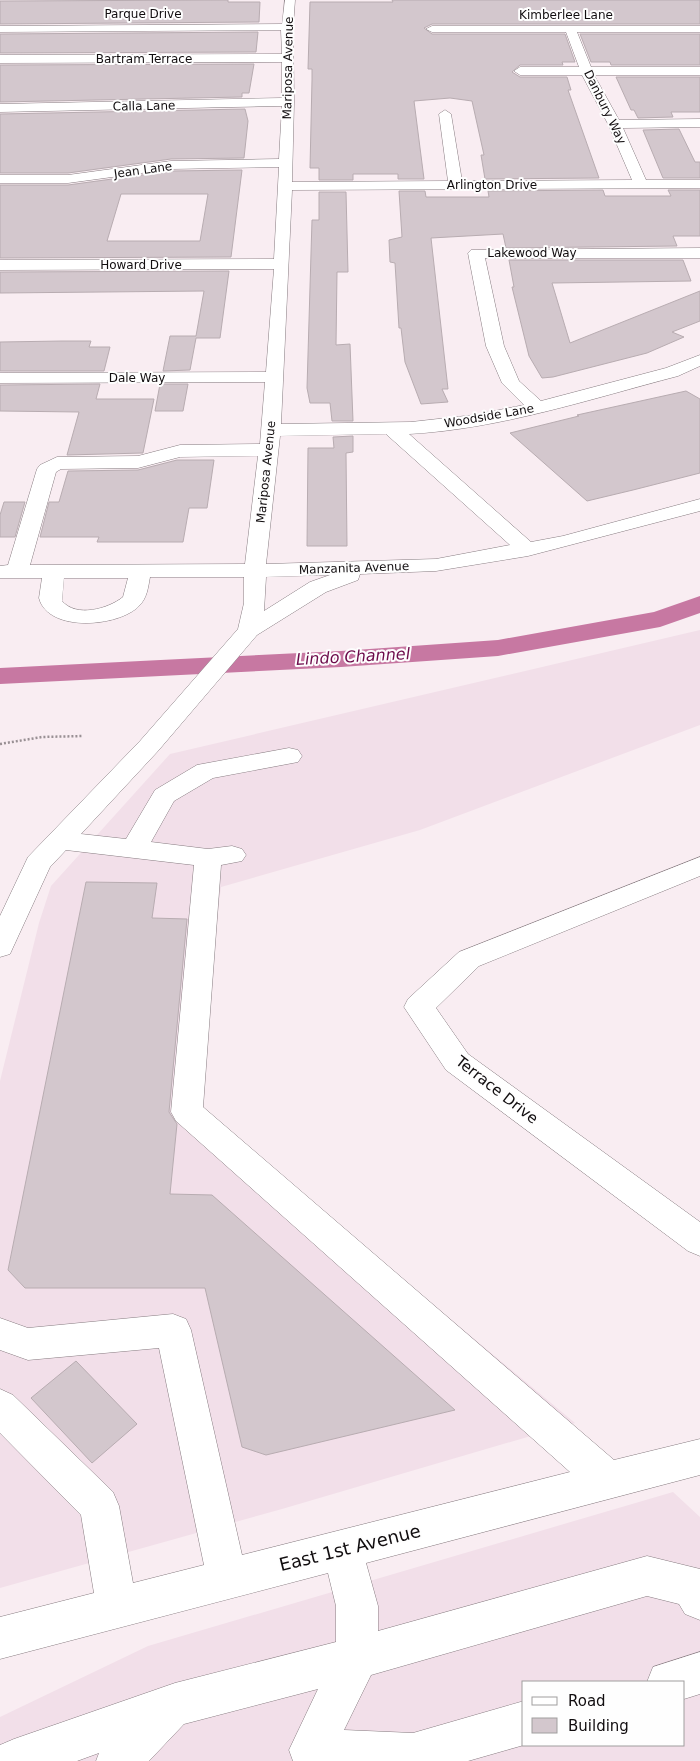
<svg xmlns="http://www.w3.org/2000/svg" width="700" height="1761" viewBox="0 0 700 1761" font-family="'DejaVu Sans',sans-serif">
<rect width="100%" height="100%" fill="#f9edf2"/>
<g fill="#f2dfe9" fill-rule="evenodd">
<polygon points="700,630 700,725 420,830 221,887 194,1105 575,1423 282,1509 0,1588 0,1081 39,923 51,886 170,754"/>
<path d="M673,1492L700,1517V1761H0V1717L148,1646ZM524,1682H684V1745H524Z"/>
</g>
<g fill="none" stroke-linecap="round" stroke-linejoin="round">
<polygon fill="#c778a2" fill-rule="evenodd" points="700,596 700,613 660,627 498,656 341,667 0,684 0,668 341,651 498,640 654,612"/>
</g>
<g fill="#d3c7cd" stroke="#b8acb1" fill-rule="evenodd">
<polygon points="228,0 228,2 260,2 259,22 0,24 0,1"/>
<polygon points="392,0 700,0 700,24 432,24 424,28 432,34 565,34 575,62 562,62 563,65 520,65 512,72 520,77 567,77 571,90 568,90 599,178 485,179 481,155 484,155 472,101 450,98 414,101 424,179 398,179 398,174 353,174 353,180 319,180 319,168 310,168 312,80 312,69 308,69 310,2 393,2"/>
<polygon points="258,32 256,52 0,53 0,34"/>
<polygon points="580,34 700,34 700,65 611,65 610,62 591,62"/>
<polygon points="254,64 249,93 242,93 242,97 0,102 0,65"/>
<polygon points="616,77 700,77 700,112 671,112 673,117 638,118 634,110 631,110"/>
<polygon points="245,109 248,121 244,158 171,159 68,173 0,173 0,114"/>
<polygon points="679,129 695,162 700,162 700,178 663,178 643,130"/>
<path d="M242,170L231,257L0,258V185H68L171,171ZM121,194H208L200,241H107Z"/>
<polygon points="603,190 605,196 671,196 668,190 700,190 700,236 673,236 677,246 506,248 503,234 431,238 448,389 442,389 448,402 421,404 405,362 401,328 399,328 395,263 390,262 389,240 402,237 399,191 425,191 426,197 489,197 488,191"/>
<polygon points="319,192 346,192 348,272 337,272 336,345 350,344 353,421 332,421 330,403 310,403 307,388 312,220 319,220"/>
<polygon points="509,260 683,260 691,281 552,283 570,343 700,291 700,321 672,332 684,337 647,353 553,377 542,378 529,356 512,287 514,287"/>
<polygon points="229,271 220,338 196,338 190,370 163,371 170,336 196,336 204,291 0,293 0,272"/>
<polygon points="62,341 91,341 89,347 110,347 104,371 0,371 0,342"/>
<polygon points="100,384 96,399 154,399 143,453 67,455 79,412 0,411 0,385"/>
<polygon points="160,384 188,384 183,411 155,411"/>
<polygon points="686,391 700,399 700,473 633,490 587,501 510,433 579,416 577,415"/>
<polygon points="353,436 353,452 346,453 347,546 307,546 308,448 334,448 333,437"/>
<polygon points="177,460 214,460 207,508 189,508 183,542 97,542 99,537 40,537 49,502 59,502 68,471 138,470"/>
<polygon points="4,502 25,502 15,537 0,537 0,515"/>
<polygon points="86,882 157,883 152,918 187,919 169,1112 177,1124 170,1194 212,1195 455,1410 266,1455 242,1447 205,1288 25,1288 8,1270"/>
<polygon points="76,1361 137,1424 92,1463 31,1398"/>
</g>
<g fill="none" stroke-linecap="round" stroke-linejoin="round">
<defs>
<g id="minor">
<path d="M285,0H295L293,27L294,102L292,182L448,181L439,114L445,110L451,114L462,181L632,180L608,124L582,75H520L514,71L520,67H579L566,32H432L426,29L432,26H700V32H577L591,67H700V75H594L619,120L700,119V127L623,128L646,180H700V188L292,190L281,424L411,422L474,415L524,405L502,383L486,346L468,253L471,250L700,248V258H485L504,346L519,381L541,401L666,368L700,355V366L678,376C590,399 500,429 409,434L531,542L563,536L700,499V511L528,556L436,571L360,574L358,580L326,592L257,635L158,751L81,834L126,839L155,790L197,765L289,748L298,750L302,756L298,762L213,778L174,801L151,842L208,849L232,846L242,849L246,855L242,861L221,865L203,1107L614,1460L700,1439V1475L366,1563L378,1606V1631L647,1556L700,1569V1620L685,1614L679,1604L647,1596L371,1675L344,1730L413,1733L524,1701V1745L468,1761H293L289,1750L318,1689L184,1724L149,1761H96L99,1753L77,1761H0V1745L14,1739L175,1683L336,1642V1606L328,1573L0,1659V1617L94,1593L81,1515L0,1433V1389L13,1395L113,1492L119,1506L133,1583L204,1565L159,1348L28,1360L0,1350V1318L28,1328L173,1314L186,1319L191,1330L242,1555L570,1472L176,1121L171,1112L194,865L66,850L50,867L10,954L0,957V916L28,857L140,741L238,629L244,603V577H150C148,588 147,598 139,606C119,627 48,633 39,598L42,578H0V566L8,565L37,469L40,465L57,457L138,456L180,445L260,444L265,382L0,383V373L266,372L274,269L0,270V260L274,259L279,167L171,169L68,183H0V175H68L171,161L279,159L282,106L0,112V104L282,98V62L0,63V55L282,54L281,30L0,32V26L282,24ZM386,434L510,545L436,559L266,564L280,436ZM258,456L245,564L30,565L56,472L61,469L138,468L180,457ZM330,575L310,582L264,611L266,577ZM64,578H128L123,597C108,609 76,618 62,601Z"/>
<polygon points="700,857 700,876 479,966 436,1008 468,1054 700,1222 700,1256 688,1251 446,1070 404,1007 408,999 459,952"/>
<polygon points="700,1652 700,1694 684,1699 684,1682 647,1682 653,1667"/>
</g>
</defs>
<use href="#minor" stroke="#877c81" stroke-width="1"/>
<polyline stroke="#999094" stroke-width="2.5" stroke-dasharray="2 2" stroke-linecap="butt" points="0,744 42,737 83,736"/>
<use href="#minor" fill="#fff" fill-rule="evenodd"/>
</g>
<g text-anchor="middle" stroke-width="4" stroke-linejoin="round" paint-order="stroke">
<g font-size="12" fill="#110d0f" stroke="#fefefe">
<text x="143" y="18">Parque Drive</text>
<text x="566" y="19">Kimberlee Lane</text>
<text x="144" y="63">Bartram Terrace</text>
<text transform="translate(288 68) rotate(-89)" y="4">Mariposa Avenue</text>
<text transform="translate(144 106) rotate(-1)" y="4">Calla Lane</text>
<text transform="translate(605 107) rotate(64)" y="4">Danbury Way</text>
<text transform="translate(143 170) rotate(-8)" y="4">Jean Lane</text>
<text x="492" y="189">Arlington Drive</text>
<text x="532" y="257">Lakewood Way</text>
<text x="141" y="269">Howard Drive</text>
<text x="137" y="382">Dale Way</text>
<text transform="translate(489 416) rotate(-10)" y="4">Woodside Lane</text>
<text transform="translate(266 472) rotate(-84)" y="4">Mariposa Avenue</text>
<text transform="translate(354 568) rotate(-2)" y="4">Manzanita Avenue</text>
</g>
<g font-size="15" fill="#110d0f" stroke="#fefefe">
<text transform="translate(497 1090) rotate(38)" y="5">Terrace Drive</text>
</g>
<g font-size="16" font-style="italic" fill="#6c0a4a" stroke="#fefefe">
<text transform="translate(353 656) rotate(-3)" y="6">Lindo Channel</text>
</g>
<g font-size="18" fill="#110d0f" stroke="#fefefe">
<text transform="translate(350 1548) rotate(-14)" y="6">East 1st Avenue</text>
</g>
</g>
<rect x="522" y="1681" width="162" height="65" fill="#fefefe" stroke="#9f9e9e"/>
<rect x="532" y="1697" width="25" height="8" fill="#ffffff" stroke="#9f9e9e"/>
<text x="568" y="1706" font-size="15" fill="#110d0f">Road</text>
<rect x="532" y="1718" width="25" height="15" fill="#d3c7cd" stroke="#9f9e9e"/>
<text x="568" y="1731" font-size="15" fill="#110d0f">Building</text>
</svg>
